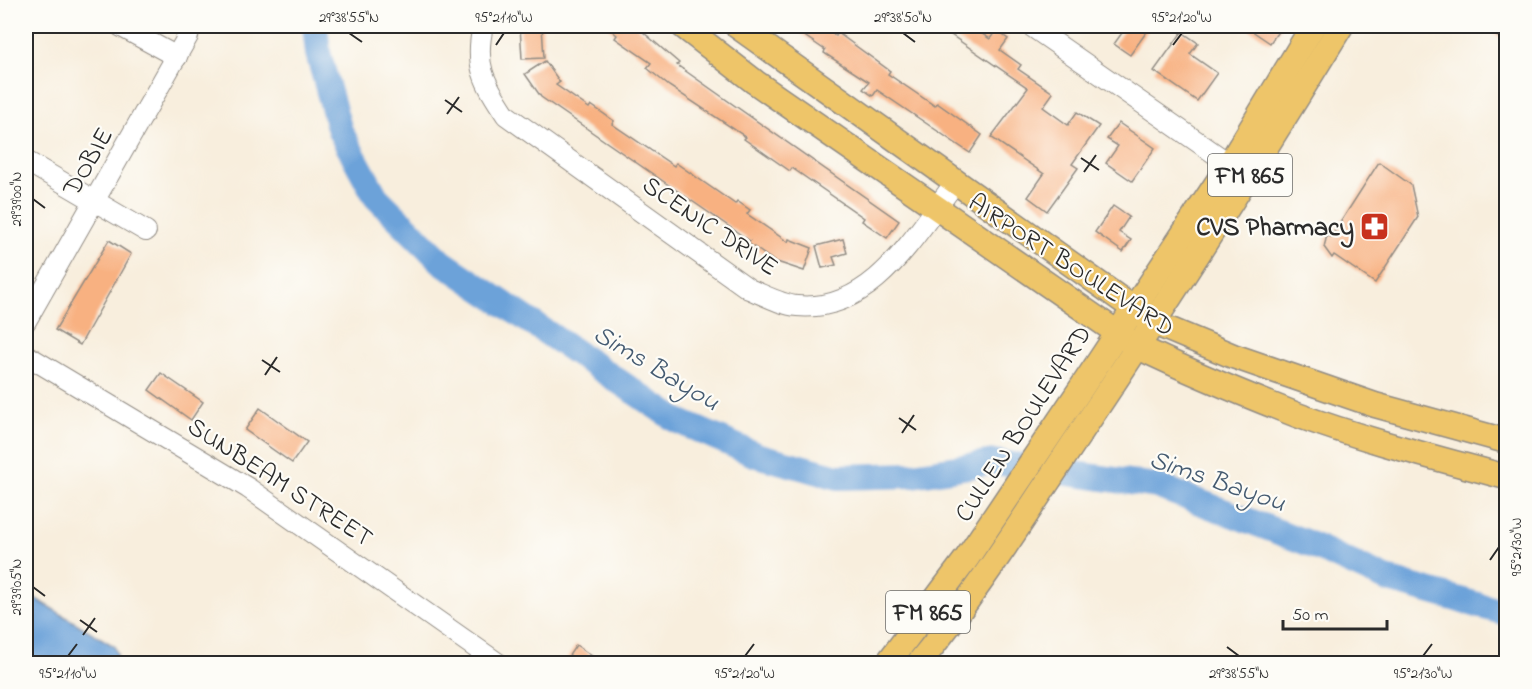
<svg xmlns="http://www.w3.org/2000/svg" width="1532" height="689" viewBox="0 0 1532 689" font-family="'Indie Flower',sans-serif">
<rect width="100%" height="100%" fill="#fdfcf7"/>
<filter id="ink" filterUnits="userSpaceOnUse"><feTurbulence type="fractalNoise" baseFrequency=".0167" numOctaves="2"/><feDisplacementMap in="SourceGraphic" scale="12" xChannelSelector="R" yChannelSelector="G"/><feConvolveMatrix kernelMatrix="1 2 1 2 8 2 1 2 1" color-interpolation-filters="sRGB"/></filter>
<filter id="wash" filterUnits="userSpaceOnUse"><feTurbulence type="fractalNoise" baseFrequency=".008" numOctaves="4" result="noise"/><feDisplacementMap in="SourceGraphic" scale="24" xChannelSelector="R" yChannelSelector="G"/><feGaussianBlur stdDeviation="1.35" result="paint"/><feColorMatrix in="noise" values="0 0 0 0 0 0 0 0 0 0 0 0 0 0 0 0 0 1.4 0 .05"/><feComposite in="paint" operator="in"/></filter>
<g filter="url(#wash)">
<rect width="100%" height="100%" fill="#f8eedd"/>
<polygon fill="#6ca2d9" stroke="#4c6682" stroke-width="1.5" points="26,593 114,646 117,654 117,663 26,663"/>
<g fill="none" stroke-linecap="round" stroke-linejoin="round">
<polyline stroke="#6ca2d9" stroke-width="26" points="315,26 318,53 340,131 376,197 442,262 676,420 756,455 838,477 913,475 994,462 1157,486 1305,542 1386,579 1506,613"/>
</g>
<g id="blocks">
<g fill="#f8b181">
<polygon points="520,26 542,26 544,58 522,59"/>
<polygon points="607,26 636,26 679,63 677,65 899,221 887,238 862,221 864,218 792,168 790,171 744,139 746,137 669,86 647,68 651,63 615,38 617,35"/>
<polygon points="790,26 822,26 836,36 838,33 890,71 888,74 935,106 937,103 982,135 970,153 877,90 873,96 863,89 869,82 824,53 825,50"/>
<polygon points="938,26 970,26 990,39 996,30 1008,39 1000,50 1021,65 1018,69 1053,93 1043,107 1068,125 1077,112 1099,126 1072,164 1078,168 1047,211 1028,197 1044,174 991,137 1028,88"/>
<polygon points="1127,26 1141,26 1148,30 1130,55 1114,44"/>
<polygon points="1245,26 1282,26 1270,43"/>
<polygon points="1482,26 1506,26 1506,42"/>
<polygon points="1182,32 1198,43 1190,54 1217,73 1197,101 1154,71"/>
<polygon points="545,61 560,82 556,85 589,108 591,105 614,121 612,124 674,166 676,163 735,204 737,201 750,210 747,214 788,242 789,239 812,248 804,271 774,261 748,243 750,241 541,97 525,74"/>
<polygon points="1119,123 1155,148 1132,181 1106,163 1118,146 1107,139"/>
<polygon points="1379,162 1411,185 1418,217 1375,283 1334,255 1332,258 1324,247 1327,235 1331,237"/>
<polygon points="1113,206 1129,217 1119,232 1131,240 1123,252 1095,232"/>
<polygon points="843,239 847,253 833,257 836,265 822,268 816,246"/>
<polygon points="109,240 131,254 80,345 55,330"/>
<polygon points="161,373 203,402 191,420 149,390"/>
<polygon points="260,408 307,442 292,463 245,430"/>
<polygon points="576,645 602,663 564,663"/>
</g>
</g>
</g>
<g filter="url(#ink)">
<use href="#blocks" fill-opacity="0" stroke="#928c84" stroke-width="1.5"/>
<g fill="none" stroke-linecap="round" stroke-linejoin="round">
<defs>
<g id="minor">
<polyline points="120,26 177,57"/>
<path d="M483,26C474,65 484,82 506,115L749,289C764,295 782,305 797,306C873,313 914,235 955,183"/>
<polyline points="1031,26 1241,172"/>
<polyline points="26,161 146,231"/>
<polyline points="26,321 188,36 190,26"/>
<polyline points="26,355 248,488 499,664"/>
</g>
<g id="major">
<path d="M683,26L755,82L1138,347C1190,372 1243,394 1297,415C1365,440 1437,458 1506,477"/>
<polyline points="737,26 1154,323 1233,356 1375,405 1506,441"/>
<polyline points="887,664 967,558 1088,378 1229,165 1313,26"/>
<path d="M918,664C977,593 1026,514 1077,438C1168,302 1256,165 1341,26"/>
</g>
</defs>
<use href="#minor" stroke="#928c84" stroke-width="22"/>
<use href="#major" stroke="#928c84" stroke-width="27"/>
<use href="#minor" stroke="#fff" stroke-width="20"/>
<use href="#major" stroke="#eec569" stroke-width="24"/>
</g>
</g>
<path fill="none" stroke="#2b2b2b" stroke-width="2" d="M349,33L362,42M903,33L915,42M496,45L504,33M1173,45L1182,33M445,100L462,112M447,114L459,97M1081,158L1099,170M1084,172L1096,155M33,199L45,208M262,360L280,372M265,375L277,357M899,418L916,430M902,433L914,415M1490,560L1499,547M33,587L45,596M80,620L97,632M83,635L95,618M1227,647L1239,656M68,656L77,644M745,656L754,644M1423,656L1432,644"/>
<defs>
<symbol id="pharmacy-square" viewBox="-11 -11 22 22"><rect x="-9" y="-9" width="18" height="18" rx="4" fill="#c8321e" stroke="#fdfcf7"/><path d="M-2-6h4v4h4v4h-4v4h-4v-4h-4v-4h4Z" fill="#fff"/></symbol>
</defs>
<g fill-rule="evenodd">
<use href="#pharmacy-square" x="1358" y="210" width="33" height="33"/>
</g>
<g text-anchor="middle" stroke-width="4.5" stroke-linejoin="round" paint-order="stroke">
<g fill="#fdfcf7" stroke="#6a6a68" stroke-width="1.5">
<rect x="1208" y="154" width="84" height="42" rx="4.5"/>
<rect x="886" y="591" width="84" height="42" rx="4.5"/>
</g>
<g font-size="24" font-weight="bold" fill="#2b2b2b">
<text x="1250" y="183">FM 865</text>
<text x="928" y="620">FM 865</text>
</g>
<g font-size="26" fill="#2b2b2b" stroke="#fdfcf7">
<text transform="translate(87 161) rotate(-60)" y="9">DOBIE</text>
<text transform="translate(711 225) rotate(34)" y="9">SCENIC DRIVE</text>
<text transform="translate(1072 264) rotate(33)" y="9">AIRPORT BOULEVARD</text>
<text transform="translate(1022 423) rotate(-57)" y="9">CULLEN BOULEVARD</text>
<text transform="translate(281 481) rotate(33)" y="9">SUNBEAM STREET</text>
</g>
<g font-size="26" font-weight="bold" fill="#2b2b2b" stroke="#fdfcf7" text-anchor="end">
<text x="1354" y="235">CVS Pharmacy</text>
</g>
<g font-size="27" font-style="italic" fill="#455b71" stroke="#fdfcf7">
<text transform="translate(657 367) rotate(31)" y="9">Sims Bayou</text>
<text transform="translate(1218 480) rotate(19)" y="9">Sims Bayou</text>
</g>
</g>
<rect width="1532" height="689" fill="none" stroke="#fdfcf7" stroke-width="66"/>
<path d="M1283 620v9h104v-9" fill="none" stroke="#2b2b2b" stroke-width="3"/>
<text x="1292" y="620" font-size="18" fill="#2b2b2b" stroke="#fdfcf7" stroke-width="4.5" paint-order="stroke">50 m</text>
<rect x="33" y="33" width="1466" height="623" fill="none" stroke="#2b2b2b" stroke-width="2"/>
<g font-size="15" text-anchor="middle" fill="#2b2b2b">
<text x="349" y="22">29°38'55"N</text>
<text x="504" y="22">95°21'10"W</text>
<text x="903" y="22">29°38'50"N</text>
<text x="1182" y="22">95°21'20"W</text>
<text transform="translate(16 199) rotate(-90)" y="5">29°39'00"N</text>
<text transform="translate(1516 547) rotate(-90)" y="5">95°21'30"W</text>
<text transform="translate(16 587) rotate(-90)" y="5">29°39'05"N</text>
<text x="68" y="678">95°21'10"W</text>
<text x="745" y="678">95°21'20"W</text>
<text x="1239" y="678">29°38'55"N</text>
<text x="1423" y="678">95°21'30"W</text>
</g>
</svg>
